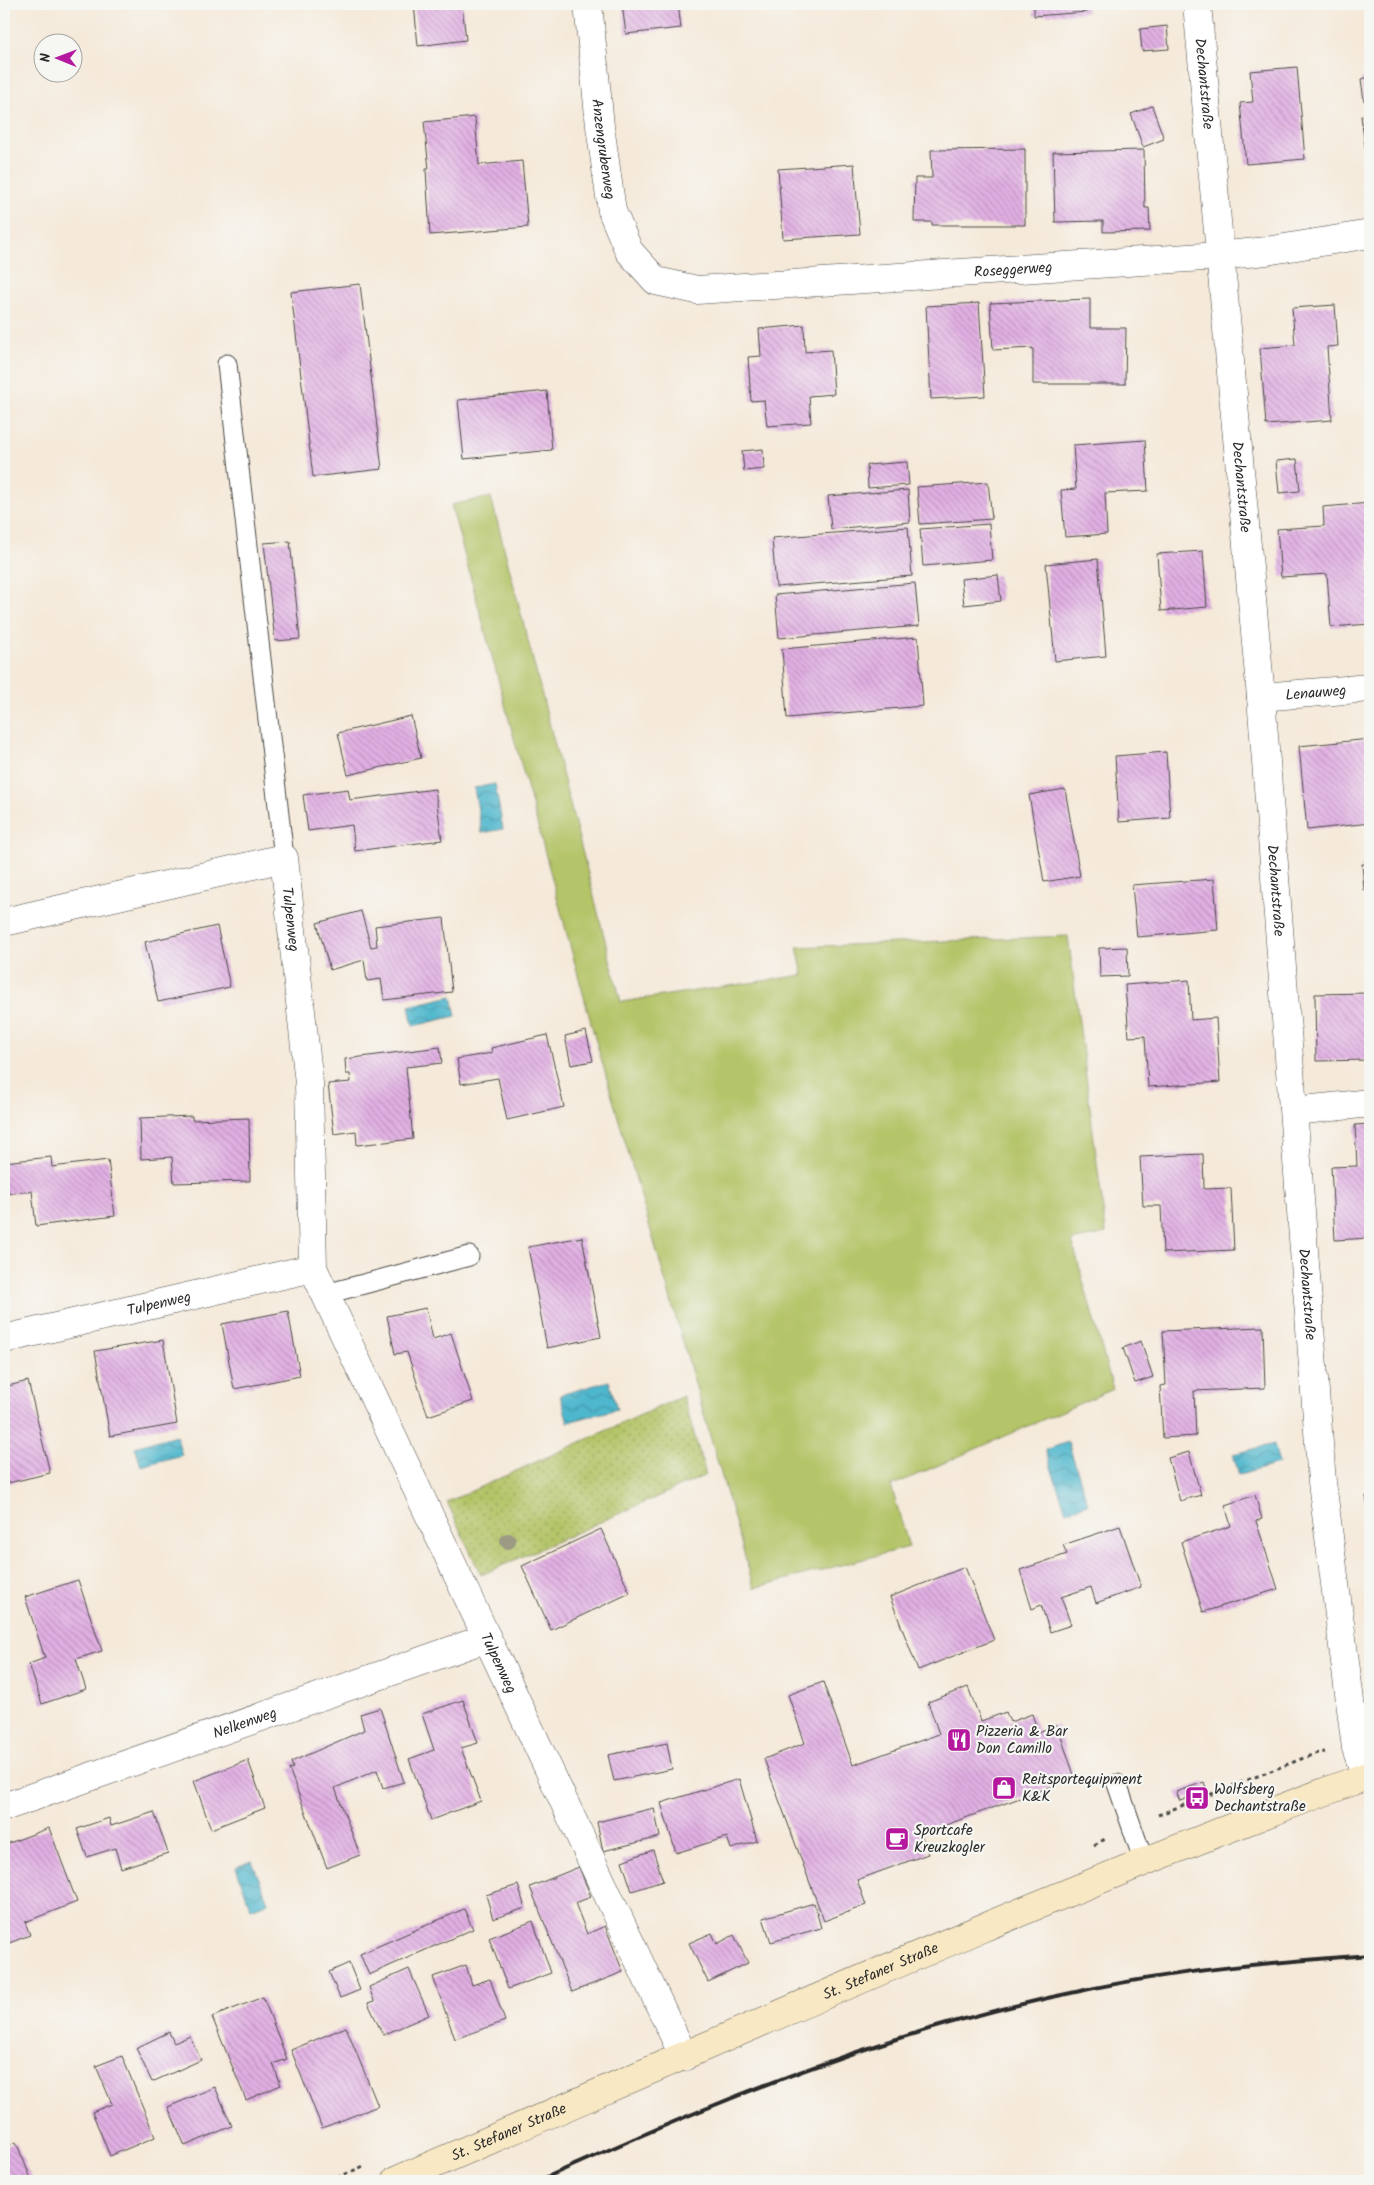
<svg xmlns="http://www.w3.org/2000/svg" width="1374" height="2185" viewBox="0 0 1374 2185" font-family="Kalam,sans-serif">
<defs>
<pattern id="park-dots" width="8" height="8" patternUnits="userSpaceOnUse" patternTransform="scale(1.25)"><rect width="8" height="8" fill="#b4c467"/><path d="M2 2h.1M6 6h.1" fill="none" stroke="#939f55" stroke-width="1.8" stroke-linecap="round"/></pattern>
<pattern id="water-waves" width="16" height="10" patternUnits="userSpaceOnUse" patternTransform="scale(1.25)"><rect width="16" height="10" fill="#4fb7cd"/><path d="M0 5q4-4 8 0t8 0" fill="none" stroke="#4295a7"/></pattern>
<pattern id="building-back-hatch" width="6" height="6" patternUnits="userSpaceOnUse" patternTransform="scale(1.25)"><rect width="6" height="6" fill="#e2b0e4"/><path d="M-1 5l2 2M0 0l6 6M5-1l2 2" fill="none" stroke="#b78fb9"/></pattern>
</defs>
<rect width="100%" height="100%" fill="#f6f6f2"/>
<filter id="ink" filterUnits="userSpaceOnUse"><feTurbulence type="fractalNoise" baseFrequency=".02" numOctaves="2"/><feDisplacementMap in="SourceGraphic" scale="10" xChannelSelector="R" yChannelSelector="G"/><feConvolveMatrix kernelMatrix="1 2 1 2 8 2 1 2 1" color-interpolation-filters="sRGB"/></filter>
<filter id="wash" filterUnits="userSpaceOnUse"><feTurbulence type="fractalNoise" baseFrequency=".0096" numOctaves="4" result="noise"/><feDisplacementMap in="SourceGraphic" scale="20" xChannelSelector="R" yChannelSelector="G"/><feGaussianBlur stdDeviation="1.12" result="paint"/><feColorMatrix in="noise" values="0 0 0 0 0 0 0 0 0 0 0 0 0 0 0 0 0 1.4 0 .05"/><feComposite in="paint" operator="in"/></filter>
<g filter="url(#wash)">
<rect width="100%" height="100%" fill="#f5e9d9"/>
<polygon fill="#b4c467" stroke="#707849" points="491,497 621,1002 803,975 797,947 1068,936 1106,1233 1072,1241 1113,1389 891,1486 909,1547 754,1588 594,1034 451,505"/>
<polygon fill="url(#park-dots)" stroke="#707849" points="683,1396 706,1475 481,1575 447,1502"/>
<g fill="url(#water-waves)" stroke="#3d717c">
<polygon points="495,784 503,829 482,833 474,788"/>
<polygon points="452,996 456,1016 413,1026 409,1006"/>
<polygon points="609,1381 617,1409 568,1422 560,1395"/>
<polygon points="176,1435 182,1455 141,1466 135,1447"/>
<polygon points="1068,1442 1088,1504 1066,1511 1045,1450"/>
<polygon points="1274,1444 1279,1464 1239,1475 1233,1454"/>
<polygon points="252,1861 268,1902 251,1909 236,1867"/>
</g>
<g id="blocks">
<g fill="url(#building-back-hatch)">
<polygon points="414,4 462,4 466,40 418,46"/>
<polygon points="622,4 678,4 681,28 626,34"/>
<polygon points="1034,4 1086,4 1087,12 1034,16"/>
<polygon points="1167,26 1169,49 1142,51 1140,29"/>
<polygon points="1297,67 1305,159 1246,164 1240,103 1253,102 1250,71"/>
<polygon points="1370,77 1370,100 1364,101 1361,79"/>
<polygon points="1152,106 1164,139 1143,147 1131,114"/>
<polygon points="1370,115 1370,176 1369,176 1361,116"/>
<polygon points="475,117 479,165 522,161 528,227 430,235 426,169 429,169 424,122"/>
<polygon points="1025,149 1025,225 932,225 932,222 914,222 915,178 932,178 931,150"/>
<polygon points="1144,150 1145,208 1149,208 1150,231 1103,232 1103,221 1055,222 1053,152"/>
<polygon points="854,164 860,234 783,239 778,169"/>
<polygon points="360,284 382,469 313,477 291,292"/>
<polygon points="1090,299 1090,328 1126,328 1125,384 1033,384 1033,348 993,350 990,303"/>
<polygon points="979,303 985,396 931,399 926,306"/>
<polygon points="1335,305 1338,346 1327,347 1332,420 1266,425 1260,348 1295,345 1292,308"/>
<polygon points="804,325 805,352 831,350 834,394 809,396 811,423 767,426 764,400 751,401 748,357 761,356 759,329"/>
<polygon points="547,391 552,450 464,459 458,400"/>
<polygon points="1145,440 1148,491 1105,493 1107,534 1065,537 1061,490 1076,489 1073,445"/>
<polygon points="763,449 764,469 744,471 742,451"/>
<polygon points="1297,459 1300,491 1279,493 1276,461"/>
<polygon points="907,462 909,485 868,488 867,465"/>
<polygon points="988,482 992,519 920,524 917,487"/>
<polygon points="908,490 910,522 831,529 828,496"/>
<polygon points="1370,503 1370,624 1331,627 1327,574 1281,577 1277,529 1324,526 1323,507"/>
<polygon points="989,524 992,560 923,566 920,529"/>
<polygon points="908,527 912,576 776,587 772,538"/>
<polygon points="290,541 300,639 275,641 264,543"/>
<polygon points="1203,551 1207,607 1161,611 1157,554"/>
<polygon points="1098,559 1106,656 1055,661 1046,564"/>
<polygon points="998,575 1001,601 964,605 961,579"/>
<polygon points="915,583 919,626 779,638 775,595"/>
<polygon points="918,637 923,706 787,718 782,649"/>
<polygon points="411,716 421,758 348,775 338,733"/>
<polygon points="1370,739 1370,823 1307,830 1299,746"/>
<polygon points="1166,752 1170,818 1119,822 1115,756"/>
<polygon points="348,789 350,800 435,789 442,840 355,851 352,825 308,831 303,795"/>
<polygon points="1065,789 1080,876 1044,882 1029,795"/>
<polygon points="1362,864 1370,864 1370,890 1364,890"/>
<polygon points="1214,879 1218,930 1137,937 1132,885"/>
<polygon points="361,911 371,947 377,946 375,926 444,918 452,992 384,1000 381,979 367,981 364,960 330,970 317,923"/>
<polygon points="217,926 230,987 158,1002 145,942"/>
<polygon points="1127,947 1128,976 1100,977 1099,948"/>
<polygon points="1189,980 1191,1020 1216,1018 1220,1082 1148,1087 1145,1036 1129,1037 1125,985"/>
<polygon points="1370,993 1370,1060 1316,1061 1315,994"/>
<polygon points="586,1031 593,1061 571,1065 565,1036"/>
<polygon points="547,1035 564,1107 507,1120 498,1078 461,1084 457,1059 492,1053 491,1048"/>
<polygon points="440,1047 442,1063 406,1067 413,1139 357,1145 356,1131 334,1134 328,1084 351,1082 350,1074 346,1074 345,1059"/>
<polygon points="192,1116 192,1120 249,1118 250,1181 174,1183 172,1157 141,1159 140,1118"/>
<polygon points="1370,1124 1370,1238 1335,1240 1331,1167 1357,1166 1355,1125"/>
<polygon points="1203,1154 1204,1189 1231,1188 1234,1250 1163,1253 1161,1206 1143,1206 1140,1157"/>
<polygon points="51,1157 52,1167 108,1160 115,1216 36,1226 32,1191 4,1194 4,1162"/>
<polygon points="582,1237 601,1337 547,1348 528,1247"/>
<polygon points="426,1308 433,1339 451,1333 473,1401 428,1416 407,1352 395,1354 387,1316"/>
<polygon points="288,1311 300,1376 234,1389 222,1324"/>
<polygon points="1263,1327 1265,1388 1194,1391 1196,1436 1163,1438 1160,1386 1166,1385 1163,1331"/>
<polygon points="163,1340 177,1424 110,1436 95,1351"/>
<polygon points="1141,1341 1153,1377 1135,1383 1123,1348"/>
<polygon points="28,1381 50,1473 4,1484 4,1387"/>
<polygon points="1189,1452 1201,1495 1180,1501 1168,1458"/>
<polygon points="1255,1495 1262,1519 1256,1521 1278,1589 1203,1612 1181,1542 1231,1526 1225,1505"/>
<polygon points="1370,1495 1370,1517 1369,1517 1366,1496"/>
<polygon points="1120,1526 1141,1587 1096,1603 1091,1587 1061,1597 1071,1625 1050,1632 1041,1605 1032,1609 1020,1570 1067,1554 1063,1545"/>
<polygon points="601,1529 630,1593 551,1630 522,1566"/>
<polygon points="965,1567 994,1640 918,1670 890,1597"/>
<polygon points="78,1580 102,1651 76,1659 86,1689 42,1704 29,1664 45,1658 25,1597"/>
<polygon points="823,1682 853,1765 939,1734 928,1702 968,1687 981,1721 1006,1712 1010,1722 1032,1714 1038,1732 1057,1725 1075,1778 921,1834 928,1854 857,1880 866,1905 824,1921 764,1759 805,1743 788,1695"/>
<polygon points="463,1700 478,1743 461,1748 481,1801 431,1820 409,1759 434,1750 422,1714"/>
<polygon points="380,1708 404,1782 383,1788 377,1770 335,1788 360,1855 327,1868 289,1769 293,1768 291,1762 364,1730 360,1714"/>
<polygon points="667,1743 672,1769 614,1781 608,1755"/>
<polygon points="248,1760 265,1808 211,1829 194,1781"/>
<polygon points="739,1779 757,1841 731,1849 727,1837 676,1853 661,1803"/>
<polygon points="1204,1782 1207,1791 1180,1801 1176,1792"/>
<polygon points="654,1808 660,1837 603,1851 597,1822"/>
<polygon points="154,1812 168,1853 121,1868 115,1848 87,1857 77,1829 109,1818 111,1826"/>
<polygon points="49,1828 77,1902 25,1922 30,1935 4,1945 4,1845"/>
<polygon points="653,1850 663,1881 632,1891 622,1861"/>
<polygon points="579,1867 591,1897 575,1903 587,1934 605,1926 623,1972 572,1992 530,1887"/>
<polygon points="518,1885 525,1908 493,1919 486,1895"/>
<polygon points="814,1903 821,1928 771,1942 763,1918"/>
<polygon points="464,1909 473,1929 369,1975 360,1954"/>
<polygon points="533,1921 551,1973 508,1989 489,1938"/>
<polygon points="712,1933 717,1944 734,1935 748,1963 708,1982 689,1943"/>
<polygon points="349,1963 360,1990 340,1998 329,1972"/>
<polygon points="466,1965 472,1985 490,1979 505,2021 455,2039 433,1977"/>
<polygon points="409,1969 429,2015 383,2035 368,2003 374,2001 369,1987"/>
<polygon points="263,1997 287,2059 273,2064 281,2085 246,2100 212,2017"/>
<polygon points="346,2027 378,2106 322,2128 291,2050"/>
<polygon points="169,2032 174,2043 190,2036 201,2060 152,2082 136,2048"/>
<polygon points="122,2056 155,2137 110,2156 92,2112 112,2104 96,2066"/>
<polygon points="215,2087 232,2126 185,2146 168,2107"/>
<polygon points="16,2142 32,2181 4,2181 4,2147"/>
</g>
</g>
</g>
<g filter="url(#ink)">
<use href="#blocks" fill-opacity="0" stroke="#494845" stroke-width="1"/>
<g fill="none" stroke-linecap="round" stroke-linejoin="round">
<defs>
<g id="service">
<polyline points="227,364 284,858"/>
<polyline points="326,1294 469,1256"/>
<polyline points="1117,1784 1144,1862"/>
</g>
<g id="minor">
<path id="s1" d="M588,4L600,126L612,211L629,251L656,281L697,290L1219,256L1266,251L1370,234"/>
<path id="s2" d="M1197,4L1261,697L1322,1482L1356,1748L1366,1776"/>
<path id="s3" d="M1261,697L1370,688"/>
<path id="s4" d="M4,922L284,858L309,1083L313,1268L684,2057"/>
<polyline points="1294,1111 1370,1103"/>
<path id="s5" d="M4,1339L313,1268"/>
<path id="s6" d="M4,1807L487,1638"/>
</g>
<g id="secondary">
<path id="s7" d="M395,2181C718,2042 1040,1896 1370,1775"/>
</g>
</defs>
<use href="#service" stroke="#494845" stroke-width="21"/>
<use href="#minor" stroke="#494845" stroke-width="29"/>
<use href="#secondary" stroke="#494845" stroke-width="29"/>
<g stroke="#494845" stroke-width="3" stroke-dasharray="4 4" stroke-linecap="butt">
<polyline points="1158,1815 1314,1754 1325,1752"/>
<polyline points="1094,1845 1107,1838"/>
<polyline points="330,2181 366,2165"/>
</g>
<use href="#service" stroke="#fff" stroke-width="19"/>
<use href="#minor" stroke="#fff" stroke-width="28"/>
<use href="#secondary" stroke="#f8e8c3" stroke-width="28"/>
<path stroke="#2b2b2b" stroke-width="4" d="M538,2181C595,2156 652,2130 710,2107C831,2057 957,2016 1085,1990C1179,1970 1275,1962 1370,1955"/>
</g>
<circle fill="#9c9a83" cx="508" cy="1541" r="8"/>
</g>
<defs>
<symbol id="restaurant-square" viewBox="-11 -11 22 22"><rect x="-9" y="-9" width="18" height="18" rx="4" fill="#b5179e" stroke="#f6f6f2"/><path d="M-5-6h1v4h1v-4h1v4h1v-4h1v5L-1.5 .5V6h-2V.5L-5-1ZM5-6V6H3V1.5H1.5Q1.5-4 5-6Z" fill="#fff"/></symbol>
<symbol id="shop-square" viewBox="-11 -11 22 22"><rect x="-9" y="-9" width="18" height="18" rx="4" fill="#b5179e" stroke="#f6f6f2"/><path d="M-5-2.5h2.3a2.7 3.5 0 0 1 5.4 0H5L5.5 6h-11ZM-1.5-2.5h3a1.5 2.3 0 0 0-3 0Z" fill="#fff"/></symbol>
<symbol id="bus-square" viewBox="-11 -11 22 22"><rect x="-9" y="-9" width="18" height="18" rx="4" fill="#b5179e" stroke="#f6f6f2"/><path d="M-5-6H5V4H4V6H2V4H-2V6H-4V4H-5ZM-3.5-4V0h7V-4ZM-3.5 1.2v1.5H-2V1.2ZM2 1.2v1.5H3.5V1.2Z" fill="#fff"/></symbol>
<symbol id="cafe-square" viewBox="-11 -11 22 22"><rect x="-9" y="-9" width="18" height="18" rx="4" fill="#b5179e" stroke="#f6f6f2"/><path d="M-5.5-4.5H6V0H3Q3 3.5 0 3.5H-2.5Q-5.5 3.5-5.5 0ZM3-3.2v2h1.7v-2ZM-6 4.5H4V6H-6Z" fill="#fff"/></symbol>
</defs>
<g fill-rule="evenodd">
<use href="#restaurant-square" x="945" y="1726" width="28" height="28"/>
<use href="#shop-square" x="990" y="1774" width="28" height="28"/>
<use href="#bus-square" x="1183" y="1784" width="28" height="28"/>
<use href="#cafe-square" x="883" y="1825" width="28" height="28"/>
</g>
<g text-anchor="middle" stroke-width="4.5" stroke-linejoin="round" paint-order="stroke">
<g font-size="15" fill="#2b2b2b" stroke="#f6f6f2">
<text dy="5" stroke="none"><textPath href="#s2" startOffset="80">Dechantstraße</textPath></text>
<text dy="5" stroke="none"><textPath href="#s1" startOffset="146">Anzengruberweg</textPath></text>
<text dy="5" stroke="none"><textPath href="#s1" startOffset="651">Roseggerweg</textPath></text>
<text dy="5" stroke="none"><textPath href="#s2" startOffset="485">Dechantstraße</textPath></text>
<text dy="5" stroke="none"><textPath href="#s3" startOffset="55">Lenauweg</textPath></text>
<text dy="5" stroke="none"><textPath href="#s2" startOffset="890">Dechantstraße</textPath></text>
<text dy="5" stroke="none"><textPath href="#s4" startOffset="349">Tulpenweg</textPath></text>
<text dy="5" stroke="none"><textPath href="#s2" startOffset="1295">Dechantstraße</textPath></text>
<text dy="5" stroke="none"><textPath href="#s5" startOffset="159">Tulpenweg</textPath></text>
<text dy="5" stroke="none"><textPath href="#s4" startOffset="1135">Tulpenweg</textPath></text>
<text dy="5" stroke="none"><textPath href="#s6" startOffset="255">Nelkenweg</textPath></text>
<text dy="5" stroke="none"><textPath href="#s7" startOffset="529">St. Stefaner Straße</textPath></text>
<text dy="5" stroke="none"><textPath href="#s7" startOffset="124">St. Stefaner Straße</textPath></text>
</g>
<g font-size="15" fill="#2b2b2b" stroke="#f6f6f2" text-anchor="start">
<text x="976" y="1736">Pizzeria &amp; Bar<tspan x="976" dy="17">Don Camillo</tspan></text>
<text x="1022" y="1784">Reitsportequipment<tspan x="1022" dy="17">K&amp;K</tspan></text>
<text x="1214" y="1794">Wolfsberg<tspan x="1214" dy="17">Dechantstraße</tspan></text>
<text x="914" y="1835">Sportcafe<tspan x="914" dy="17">Kreuzkogler</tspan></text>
</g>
</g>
<rect width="1374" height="2185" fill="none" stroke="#f6f6f2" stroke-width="20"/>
<g transform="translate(58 58) rotate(271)"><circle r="24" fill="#f6f6f2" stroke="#a5a5a2"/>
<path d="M0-4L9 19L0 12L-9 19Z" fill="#b5179e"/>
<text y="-8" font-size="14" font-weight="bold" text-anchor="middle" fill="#2b2b2b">N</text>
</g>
</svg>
